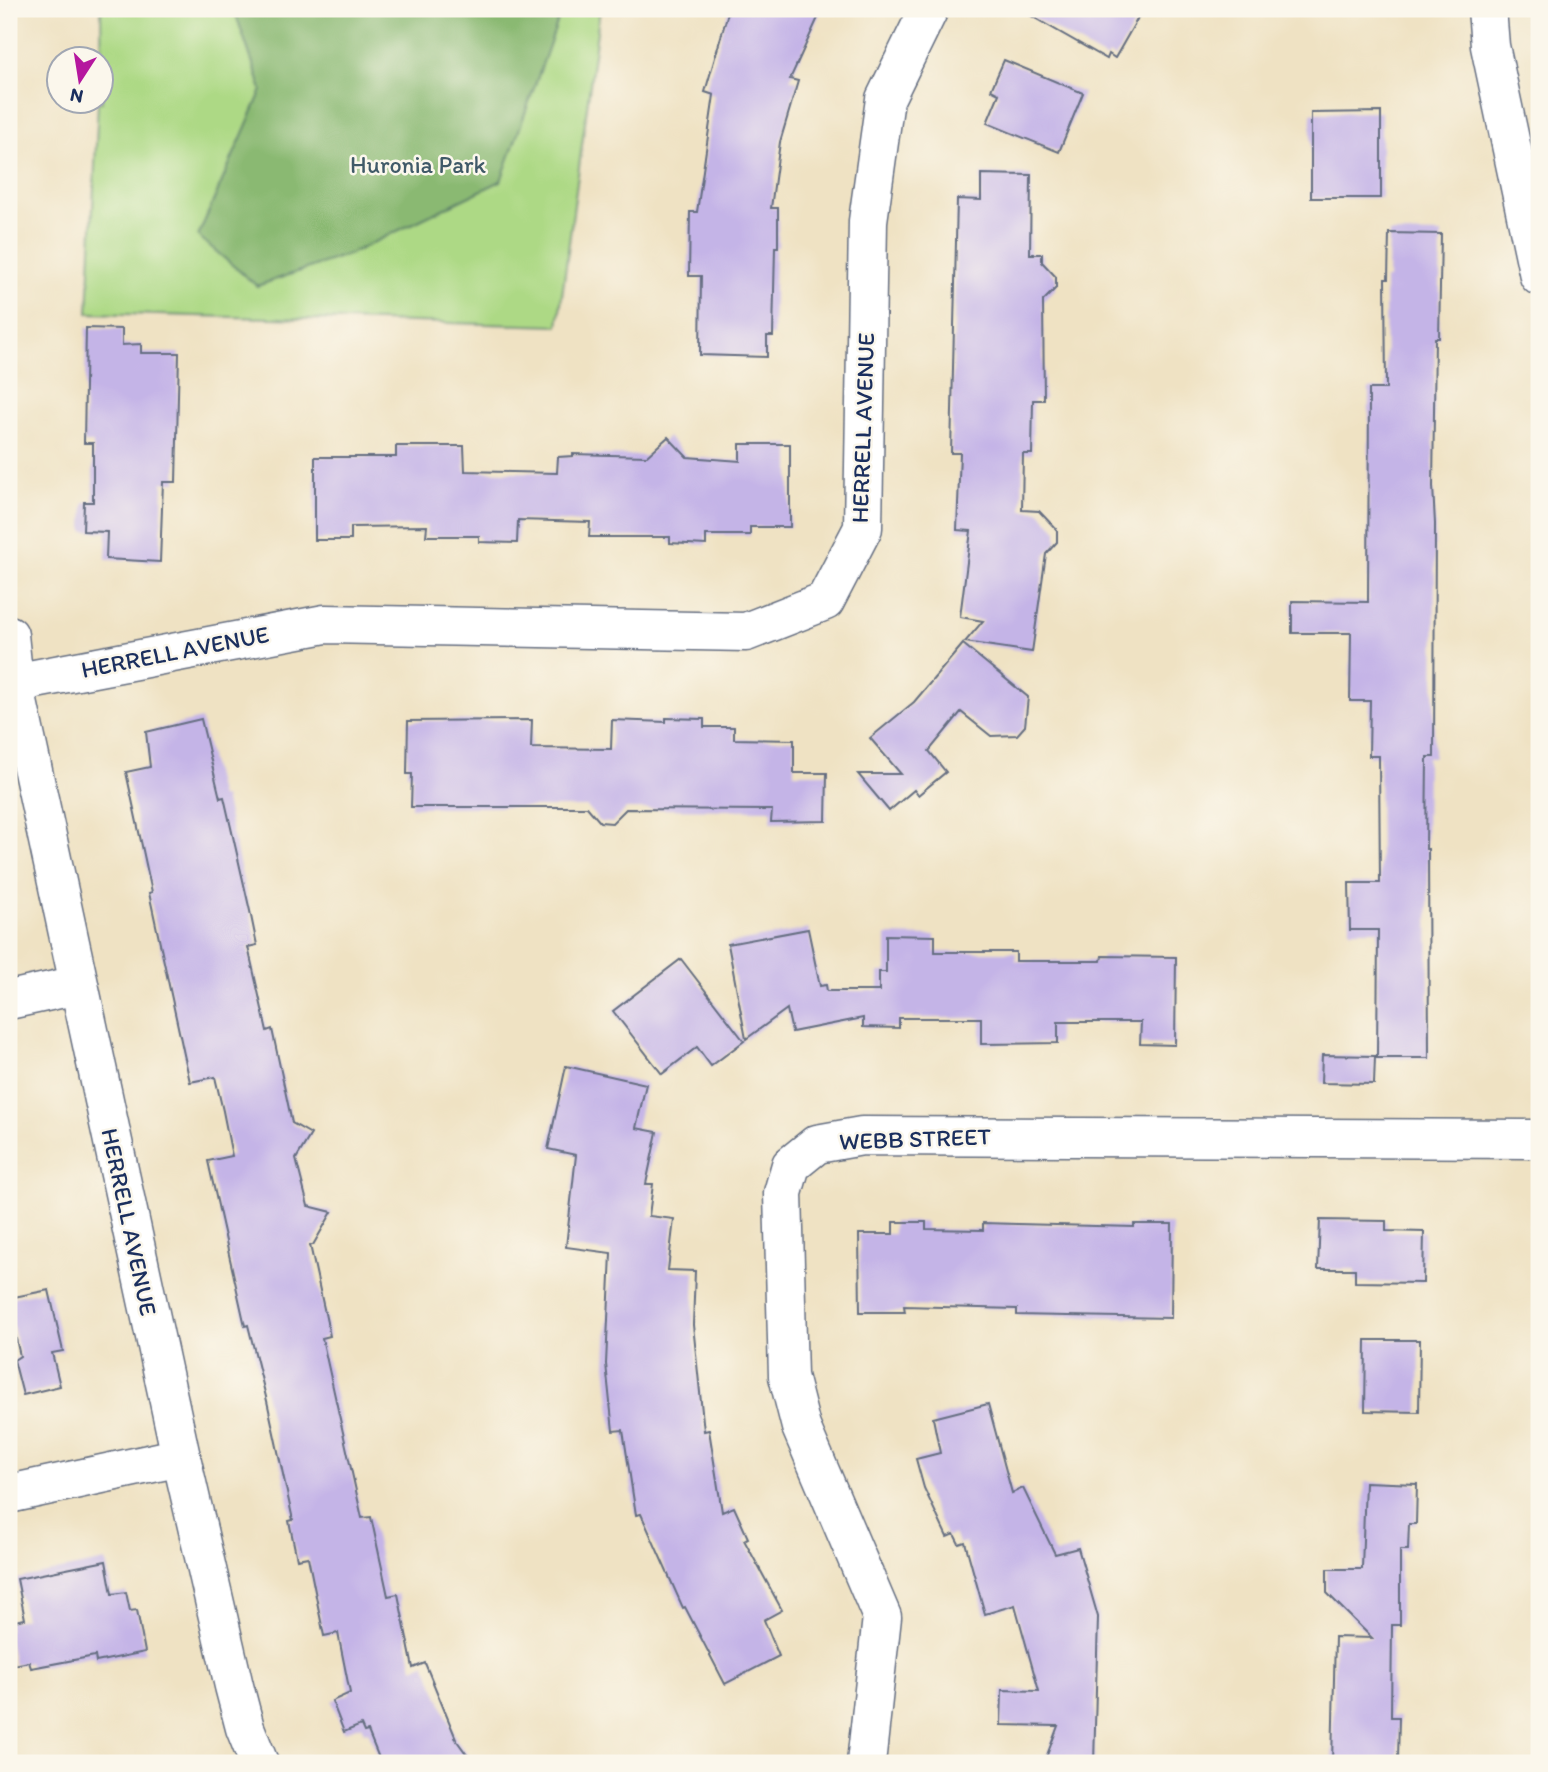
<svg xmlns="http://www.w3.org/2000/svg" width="1548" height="1772" viewBox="0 0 1548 1772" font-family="Itim,sans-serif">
<rect width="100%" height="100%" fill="#fbf7ec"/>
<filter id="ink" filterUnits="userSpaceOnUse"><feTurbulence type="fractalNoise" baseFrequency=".0143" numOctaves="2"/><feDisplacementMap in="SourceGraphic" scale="14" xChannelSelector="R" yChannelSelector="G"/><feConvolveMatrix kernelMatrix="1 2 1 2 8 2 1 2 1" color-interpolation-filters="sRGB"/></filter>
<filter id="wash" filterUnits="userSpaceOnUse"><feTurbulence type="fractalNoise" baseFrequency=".00686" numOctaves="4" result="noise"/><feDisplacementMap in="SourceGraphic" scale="28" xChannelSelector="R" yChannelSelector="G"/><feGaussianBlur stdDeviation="1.57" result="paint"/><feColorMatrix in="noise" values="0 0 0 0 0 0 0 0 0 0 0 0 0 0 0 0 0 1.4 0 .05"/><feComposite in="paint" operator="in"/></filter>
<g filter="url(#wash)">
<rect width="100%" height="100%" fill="#efe2c3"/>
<polygon fill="#add985" stroke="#648472" stroke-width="2" points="101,9 600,9 558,326 88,313 98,102 102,102"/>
<polygon fill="#8ab972" stroke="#527468" stroke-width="2" points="234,9 562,9 501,181 352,253 257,286 198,236 262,90"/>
<g id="blocks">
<g fill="#c4b4e7">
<polygon points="729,9 822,9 790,79 798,81 780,142 771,208 778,208 778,247 775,247 773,336 767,336 767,357 700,355 701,276 689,276 690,212 697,212 714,95 705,92"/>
<polygon points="1019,9 1143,9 1115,58 1109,54 1107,59"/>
<polygon points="1004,60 1083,93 1059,152 987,123 999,94 991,90"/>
<polygon points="1381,112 1381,198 1311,198 1311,113"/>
<polygon points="981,174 1031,175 1030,254 1042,254 1042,262 1056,277 1056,288 1043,301 1044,400 1033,400 1032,454 1023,454 1022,510 1039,511 1057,530 1057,542 1046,554 1032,652 965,642 983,621 960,617 971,531 957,530 960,453 951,453 957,199 981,200"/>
<polygon points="1389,233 1441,234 1439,338 1435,338 1433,486 1435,524 1434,757 1427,757 1426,849 1428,849 1429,1058 1377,1058 1378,930 1350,930 1349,883 1380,883 1379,756 1369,756 1370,701 1350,701 1351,633 1292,633 1292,601 1368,602 1369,389 1386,389 1385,279 1388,279"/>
<polygon points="86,328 122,329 122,345 141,344 141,353 179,353 176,482 163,482 160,562 106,559 107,532 83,531 84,502 93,502 93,443 84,443"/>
<polygon points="668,437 687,457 740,461 740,444 790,444 790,527 750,527 750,535 706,535 706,545 670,543 670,537 589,537 590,522 518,520 517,543 479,542 479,536 426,536 427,526 351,527 351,540 315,540 315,457 396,457 396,446 464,446 465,471 557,473 558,457 573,456 573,454 647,456"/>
<polygon points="963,644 1028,697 1025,726 1017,735 991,736 961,712 929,751 946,772 918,795 914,790 889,811 858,774 901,774 870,738 914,702"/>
<polygon points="666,718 704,719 704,727 734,727 734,739 794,740 794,773 827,773 826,821 771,822 772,810 626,809 612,823 600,822 587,807 411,807 412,774 407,774 408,721 532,720 531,748 611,749 612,720 666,722"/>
<polygon points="201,719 220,798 224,797 250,911 257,945 248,947 267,1031 272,1029 292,1123 311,1134 296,1159 308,1206 332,1212 313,1245 310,1245 330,1336 322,1338 362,1518 371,1517 388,1596 398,1594 413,1668 425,1663 457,1741 473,1763 381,1763 368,1731 364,1732 361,1725 344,1732 332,1701 350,1693 338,1633 324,1636 308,1557 297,1559 289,1521 293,1520 267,1401 248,1325 245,1326 208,1161 232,1156 223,1111 215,1077 190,1082 149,893 152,892 126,772 150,767 146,732"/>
<polygon points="808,929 820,986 826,985 827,991 879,991 879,972 886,972 886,935 935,936 935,952 1016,952 1016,961 1101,961 1102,956 1176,957 1175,1045 1140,1044 1141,1022 1058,1022 1058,1043 981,1044 981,1018 899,1018 899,1028 863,1027 863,1018 792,1032 787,1009 746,1039 728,944"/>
<polygon points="681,959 744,1041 711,1066 697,1047 662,1074 613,1011"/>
<polygon points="1322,1055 1375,1056 1374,1084 1321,1083"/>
<polygon points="566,1066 646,1084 636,1128 657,1132 646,1184 653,1184 649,1216 674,1219 668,1270 695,1271 693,1325 704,1431 709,1430 722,1512 734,1507 748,1538 744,1540 782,1610 764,1620 779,1656 725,1684 685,1607 683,1608 641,1514 636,1515 623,1430 613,1431 606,1364 611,1253 566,1247 576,1155 548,1149"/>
<polygon points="1320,1220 1386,1221 1386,1231 1424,1232 1423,1283 1355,1282 1355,1269 1318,1269"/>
<polygon points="893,1222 926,1222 926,1229 983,1230 983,1223 1134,1227 1134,1224 1172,1224 1171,1318 1017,1315 1017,1309 904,1306 905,1312 860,1312 859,1234 893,1234"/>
<polygon points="49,1290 63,1351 52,1353 60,1386 23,1395 14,1360 20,1356 9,1309 9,1298"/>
<polygon points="1366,1340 1420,1340 1419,1412 1365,1411"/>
<polygon points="988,1404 1012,1493 1023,1488 1055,1554 1078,1548 1098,1617 1094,1763 1044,1763 1058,1726 1001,1725 1002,1690 1039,1691 1015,1605 985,1614 965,1542 959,1544 954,1534 947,1537 924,1488 916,1459 940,1453 933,1418"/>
<polygon points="1365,1482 1417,1484 1416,1524 1409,1524 1408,1550 1400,1550 1400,1625 1392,1625 1391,1717 1399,1717 1398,1761 1393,1760 1393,1763 1332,1763 1335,1637 1372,1638 1327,1593 1327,1569 1362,1569"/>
<polygon points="106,1561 112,1594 126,1592 130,1611 137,1610 145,1652 96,1662 95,1656 31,1668 29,1662 14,1665 9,1640 9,1622 25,1619 17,1579"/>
</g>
</g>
</g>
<g filter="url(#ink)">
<use href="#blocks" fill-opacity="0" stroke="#656e81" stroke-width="2"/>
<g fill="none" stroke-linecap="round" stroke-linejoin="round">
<defs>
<g id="minor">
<polyline points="9,635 14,683 181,1457 234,1686 245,1728 259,1763"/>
<polyline points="14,683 325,624 746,632 825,601 863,528 868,221 885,99 929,9"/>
<polyline points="9,1000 78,985"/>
<polyline points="9,1494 181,1457"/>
<polyline points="866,1763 882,1617 801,1427 788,1376 783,1193 791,1165 817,1144 862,1136 1539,1139"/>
</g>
<polyline id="secondary" points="1487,9 1490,46 1539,276"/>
</defs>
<use href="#minor" stroke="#656e81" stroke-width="41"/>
<use href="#secondary" stroke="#656e81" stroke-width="41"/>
<use href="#minor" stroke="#fff" stroke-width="38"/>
<use href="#secondary" stroke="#fff" stroke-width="38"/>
</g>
</g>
<g text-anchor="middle" stroke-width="5" stroke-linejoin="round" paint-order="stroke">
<g font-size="24" fill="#405a68" stroke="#fbf7ec">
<text x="418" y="173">Huronia Park</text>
</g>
<g font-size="24" fill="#1b2f5e" stroke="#fbf7ec">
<text transform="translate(863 428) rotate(-88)" y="8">HERRELL AVENUE</text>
<text transform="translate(175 652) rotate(-11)" y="8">HERRELL AVENUE</text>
<text transform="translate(915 1139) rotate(-2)" y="8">WEBB STREET</text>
<text transform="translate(129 1222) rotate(78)" y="8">HERRELL AVENUE</text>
</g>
</g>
<rect width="1548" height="1772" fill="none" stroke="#fbf7ec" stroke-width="35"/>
<g transform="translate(80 80) rotate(192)"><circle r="33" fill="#fbf7ec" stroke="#a1a7b3" stroke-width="2"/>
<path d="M0-5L12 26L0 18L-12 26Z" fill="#b5179e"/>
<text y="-10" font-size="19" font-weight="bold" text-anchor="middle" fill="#1b2f5e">N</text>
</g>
</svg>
